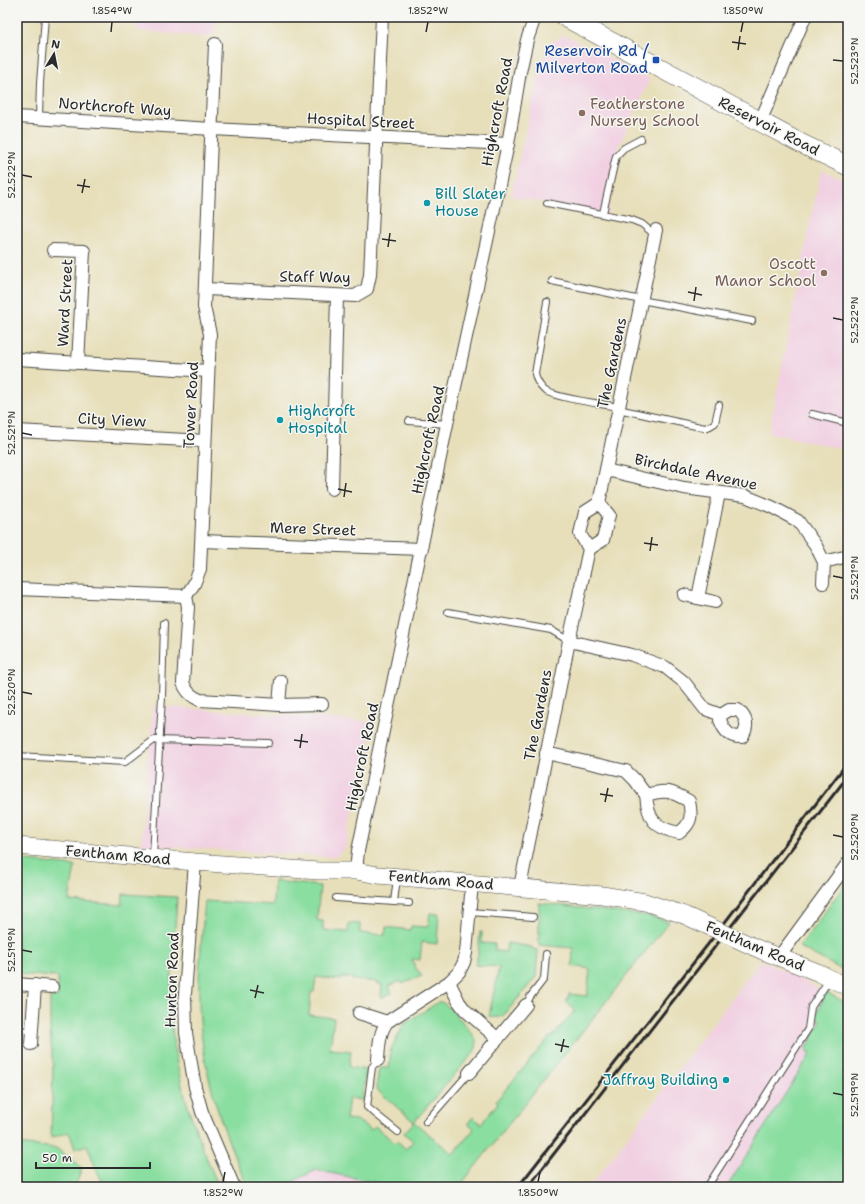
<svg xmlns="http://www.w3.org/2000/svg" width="865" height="1204" viewBox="0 0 865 1204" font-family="'Shantell Sans',sans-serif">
<rect width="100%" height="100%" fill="#f6f6f2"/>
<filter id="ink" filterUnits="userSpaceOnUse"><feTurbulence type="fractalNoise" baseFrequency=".025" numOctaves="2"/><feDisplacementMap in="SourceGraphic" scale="8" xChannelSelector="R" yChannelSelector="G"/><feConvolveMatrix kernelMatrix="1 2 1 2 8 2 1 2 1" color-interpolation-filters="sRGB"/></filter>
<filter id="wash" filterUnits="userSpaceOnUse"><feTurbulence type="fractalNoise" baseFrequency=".012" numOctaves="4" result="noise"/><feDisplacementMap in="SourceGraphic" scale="16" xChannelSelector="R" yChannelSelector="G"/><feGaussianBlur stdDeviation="0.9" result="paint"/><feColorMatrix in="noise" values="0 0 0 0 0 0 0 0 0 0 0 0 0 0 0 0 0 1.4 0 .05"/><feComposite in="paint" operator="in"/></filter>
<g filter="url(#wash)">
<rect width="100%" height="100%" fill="#e7dfba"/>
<g fill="#f1d0e2">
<polygon points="114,17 216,17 213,33 209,37 139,31 134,22"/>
<polygon points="565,35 650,79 619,146 607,215 511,196 541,65 550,43"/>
<polygon points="822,170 848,182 848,450 769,433 813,209"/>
<polygon points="153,706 374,722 345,848 335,857 141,845"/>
<polygon points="761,960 826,992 815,1017 821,1020 806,1050 812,1053 727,1187 590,1187"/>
<polygon points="316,1170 397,1187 282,1187"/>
</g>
<g fill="#8adea0" stroke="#5a8466">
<path d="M17,860L75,866L69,901L122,905L123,894L177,897C175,938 169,984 172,1025C176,1082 196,1135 219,1187H105L97,1171L87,1145L75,1149L69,1132L51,1138L53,1065L50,1031V997H58V977L17,974Z"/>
<path d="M274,881L320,886L317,920L323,921V930L348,932L349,923L360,924V933L385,935L386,927L410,930L411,926L428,927L430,913L439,914L437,944L422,942L420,960L412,959L415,967L422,976L402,984L401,981L389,986L392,993L383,997H381L382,984H378V982L352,980V978L342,977L341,980L316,977L314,992H311L309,1015L334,1018L330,1049L351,1051L349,1067L366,1070L362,1100L349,1098L346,1119L357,1120L371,1130L375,1126L395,1143L397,1141L406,1149L413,1141L404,1133L414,1122L376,1089L379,1068H389L391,1049L404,1024L437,1003C439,1002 440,1001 443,1003C447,1004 475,1035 476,1040C478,1044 476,1048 474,1052L414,1122L453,1154L474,1129L468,1123L473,1117L481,1124L498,1103L496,1101L543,1045L550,1036L552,1037L575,1010L565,1002L568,999L569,994L587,996L590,969L572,966L573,948L539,945V903L649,916L669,922L459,1187H397L316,1170L282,1187H248C221,1129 201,1068 199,1004C198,970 202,935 205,901L273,905Z"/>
<polygon points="848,881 848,973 799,947"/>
<path d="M480,932H482V943L495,944V951L506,952L507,943L532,947V949L538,950L536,977L505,1014C500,1018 495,1018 489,1016L499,967L475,965L478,955Z"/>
<polygon points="826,992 848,1004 848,1187 727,1187 811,1053 806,1050 821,1020 815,1017"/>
<polygon points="17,1144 56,1148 82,1168 75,1187 17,1187"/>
</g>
</g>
<g filter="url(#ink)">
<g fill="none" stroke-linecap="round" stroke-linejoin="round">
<defs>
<g id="lane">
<polyline points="39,118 40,83 45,17"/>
<polyline points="547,203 632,220 642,224 655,235"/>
<polyline points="603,213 616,156 624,148 641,139"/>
<polyline points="552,281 641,300 752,321"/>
<path d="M547,302L535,374C536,380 539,385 544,390C554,398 603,404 619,407"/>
<polyline points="618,409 705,428 710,426 715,423 719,405"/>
<polyline points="812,414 848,423"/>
<polyline points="409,421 447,424"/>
<polyline points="448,612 551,630 569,641"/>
<polyline points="17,756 125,762 154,740 269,743"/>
<polyline points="153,856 162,697 164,623"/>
<polyline points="336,898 409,903"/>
<polyline points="394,902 397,878"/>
<polyline points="470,912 533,917"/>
<polyline points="526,1005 530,997 544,979 546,954"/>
<polyline points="378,1060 372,1067 367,1107 398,1132"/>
<polyline points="426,1122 469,1073"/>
<polyline points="707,1187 808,1029 811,1007 829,980"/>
</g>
<g id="street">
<polyline points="17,117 212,129 508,144"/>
<polyline points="760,122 805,17"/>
<polyline points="53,250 84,251 78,363"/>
<polyline points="205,289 355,296 367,289 370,275 382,17"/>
<polyline points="17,359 208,371"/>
<polyline points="17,431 205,441"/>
<polyline points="606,470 684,488 745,496 772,507 798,521 816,546 824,562 823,583"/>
<polyline points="332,489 337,296"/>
<polyline points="202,541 422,549"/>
<polyline points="589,549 603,540 609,515 599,503"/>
<polyline points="824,562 844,557"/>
<polyline points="17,589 186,596 194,584 200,569 210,334 204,307 215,44"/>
<polyline points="684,595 715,602"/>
<path d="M186,596L188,607L183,683C187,692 191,696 200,700L279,705L322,704"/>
<polyline points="698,598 719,493"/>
<path d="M569,641L632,655L665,667L684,682L705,709L721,715L729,710H738C747,718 749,726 742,737C730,738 724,731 720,720L721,715"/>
<polyline points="279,705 281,681"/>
<path d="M546,753L626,771L635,780L646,795C666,789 671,791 689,801C692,816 692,823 679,833C654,828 648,819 646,795"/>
<polyline points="195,862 185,994 186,1033 195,1087 202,1112 234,1187"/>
<polyline points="356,871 358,851 447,424 508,144 520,72 527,40 535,17"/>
<polyline points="520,887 569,641 589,549 580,534 585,512 599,503 656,230"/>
<polyline points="779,957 848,863"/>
<polyline points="449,982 459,1002 465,1010 498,1039"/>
<polyline points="17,984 52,987"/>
<polyline points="359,1013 387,1022"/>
<polyline points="31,1044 35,985"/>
<path d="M378,1060C379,1047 379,1033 387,1022L449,982L459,972L464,962L466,953L472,883"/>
<polyline points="469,1073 526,1005"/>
</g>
<g id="secondary">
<polyline points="17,846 195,862 319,871 356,871 378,875 602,895 645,902 684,915"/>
<polyline points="763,951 817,972 848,987"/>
</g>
<polyline id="primary" points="565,17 800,143 848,166"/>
</defs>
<use href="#lane" stroke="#474640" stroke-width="8"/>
<use href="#street" stroke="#474640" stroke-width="14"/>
<use href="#secondary" stroke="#474640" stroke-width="18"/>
<use href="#primary" stroke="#474640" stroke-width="20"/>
<use href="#lane" stroke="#fff" stroke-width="6"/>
<use href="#street" stroke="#fff" stroke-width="12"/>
<use href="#secondary" stroke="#fff" stroke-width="17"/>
<use href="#primary" stroke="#fff" stroke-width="19"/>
<g stroke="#2b2b2b" stroke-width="3">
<polyline points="518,1187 709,943 848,762"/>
<polyline points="528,1187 848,776"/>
</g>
<defs>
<polyline id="secondary-bridge" points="684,915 763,951"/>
</defs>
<use href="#secondary-bridge" stroke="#474640" stroke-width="18" stroke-linecap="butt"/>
<use href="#secondary-bridge" stroke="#fff" stroke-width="17"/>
</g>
</g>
<path fill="none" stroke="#2b2b2b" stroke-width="1.5" d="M111,32L112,22M426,32L428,22M741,32L743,22M732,42L746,44M738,50L740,36M833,60L843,61M22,175L32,177M77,185L90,187M82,193L85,179M382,239L396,241M388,247L390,233M688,292L702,295M694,301L696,287M833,318L843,320M22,433L32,435M338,489L352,492M344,497L346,483M644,543L658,545M650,551L652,537M833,576L843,578M22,692L32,694M294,740L308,742M300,748L302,734M600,794L613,796M605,802L608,788M833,835L843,837M22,950L32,952M250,990L264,993M255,998L258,985M555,1044L569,1047M561,1052L564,1039M833,1093L843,1095M223,1182L225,1172M538,1182L540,1172"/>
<rect fill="#1a4fb4" stroke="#f6f6f2" stroke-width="1.5" x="652" y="56" width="8" height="8" rx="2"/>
<g fill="#8d6e63" stroke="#f6f6f2" stroke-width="1.5">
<circle cx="582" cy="113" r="4"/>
<circle cx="824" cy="273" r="4"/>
</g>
<g fill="#0f9aa8" stroke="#f6f6f2" stroke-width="1.5">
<circle cx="427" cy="203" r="4"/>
<circle cx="280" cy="420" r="4"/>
<circle cx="726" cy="1080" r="4"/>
</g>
<g text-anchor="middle" stroke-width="3" stroke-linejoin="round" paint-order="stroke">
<g font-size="15" fill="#164399" stroke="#f6f6f2" text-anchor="end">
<text x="648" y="56">Reservoir Rd /<tspan x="648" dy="17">Milverton Road</tspan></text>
</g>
<g font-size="15" fill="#785e54" stroke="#f6f6f2" text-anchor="start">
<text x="590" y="109">Featherstone<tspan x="590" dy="17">Nursery School</tspan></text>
<text x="816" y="269" text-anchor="end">Oscott<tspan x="816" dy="17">Manor School</tspan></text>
</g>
<g font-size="15" fill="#2b2b2b" stroke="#f6f6f2">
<text transform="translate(115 107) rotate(4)" y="5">Northcroft Way</text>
<text transform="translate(497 112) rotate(-79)" y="5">Highcroft Road</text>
<text transform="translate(361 121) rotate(3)" y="5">Hospital Street</text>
<text transform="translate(769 126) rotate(27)" y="5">Reservoir Road</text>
<text transform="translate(315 277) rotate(1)" y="5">Staff Way</text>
<text transform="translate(65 303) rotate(-87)" y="5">Ward Street</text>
<text transform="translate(612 363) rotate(-78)" y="5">The Gardens</text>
<text transform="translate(191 405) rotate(-87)" y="5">Tower Road</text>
<text transform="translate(112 420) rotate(3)" y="5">City View</text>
<text transform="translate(428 440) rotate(-78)" y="5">Highcroft Road</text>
<text transform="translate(696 472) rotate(12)" y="5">Birchdale Avenue</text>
<text transform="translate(313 529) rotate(2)" y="5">Mere Street</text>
<text transform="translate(538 715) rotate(-79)" y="5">The Gardens</text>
<text transform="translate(362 757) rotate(-78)" y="5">Highcroft Road</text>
<text transform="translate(118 855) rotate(5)" y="5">Fentham Road</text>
<text transform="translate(441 880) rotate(5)" y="5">Fentham Road</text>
<text transform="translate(755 946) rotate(23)" y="5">Fentham Road</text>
<text transform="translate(172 980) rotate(-88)" y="5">Hunton Road</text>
</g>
<g font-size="15" fill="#0d838f" stroke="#f6f6f2" text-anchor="start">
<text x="435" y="199">Bill Slater<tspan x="435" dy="17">House</tspan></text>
<text x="288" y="416">Highcroft<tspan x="288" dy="17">Hospital</tspan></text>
<text x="718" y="1085" text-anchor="end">Jaffray Building</text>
</g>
</g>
<rect width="865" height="1204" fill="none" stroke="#f6f6f2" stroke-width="44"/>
<g transform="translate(54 54) rotate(10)" stroke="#f6f6f2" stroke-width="3" paint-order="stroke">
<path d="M0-3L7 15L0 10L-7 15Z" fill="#2b2b2b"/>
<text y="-6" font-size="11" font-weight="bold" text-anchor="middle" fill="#2b2b2b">N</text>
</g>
<path d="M36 1162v6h114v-6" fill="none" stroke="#2b2b2b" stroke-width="2"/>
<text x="42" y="1162" font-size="12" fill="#2b2b2b" stroke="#f6f6f2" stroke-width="3" paint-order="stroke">50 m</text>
<rect x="22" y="22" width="821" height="1160" fill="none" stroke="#2b2b2b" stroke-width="1.5"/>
<g font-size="10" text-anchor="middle" fill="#2b2b2b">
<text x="112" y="14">1.854°W</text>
<text x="428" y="14">1.852°W</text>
<text x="743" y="14">1.850°W</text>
<text transform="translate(854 61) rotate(-90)" y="4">52.523°N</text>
<text transform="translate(11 175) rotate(-90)" y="4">52.522°N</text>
<text transform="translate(854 320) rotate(-90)" y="4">52.522°N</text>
<text transform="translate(11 433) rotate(-90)" y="4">52.521°N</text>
<text transform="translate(854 578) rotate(-90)" y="4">52.521°N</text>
<text transform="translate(11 692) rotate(-90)" y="4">52.520°N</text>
<text transform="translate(854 837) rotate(-90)" y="4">52.520°N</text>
<text transform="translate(11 950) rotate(-90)" y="4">52.519°N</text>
<text transform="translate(854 1095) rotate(-90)" y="4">52.519°N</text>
<text x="223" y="1196">1.852°W</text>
<text x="538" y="1196">1.850°W</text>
</g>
</svg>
